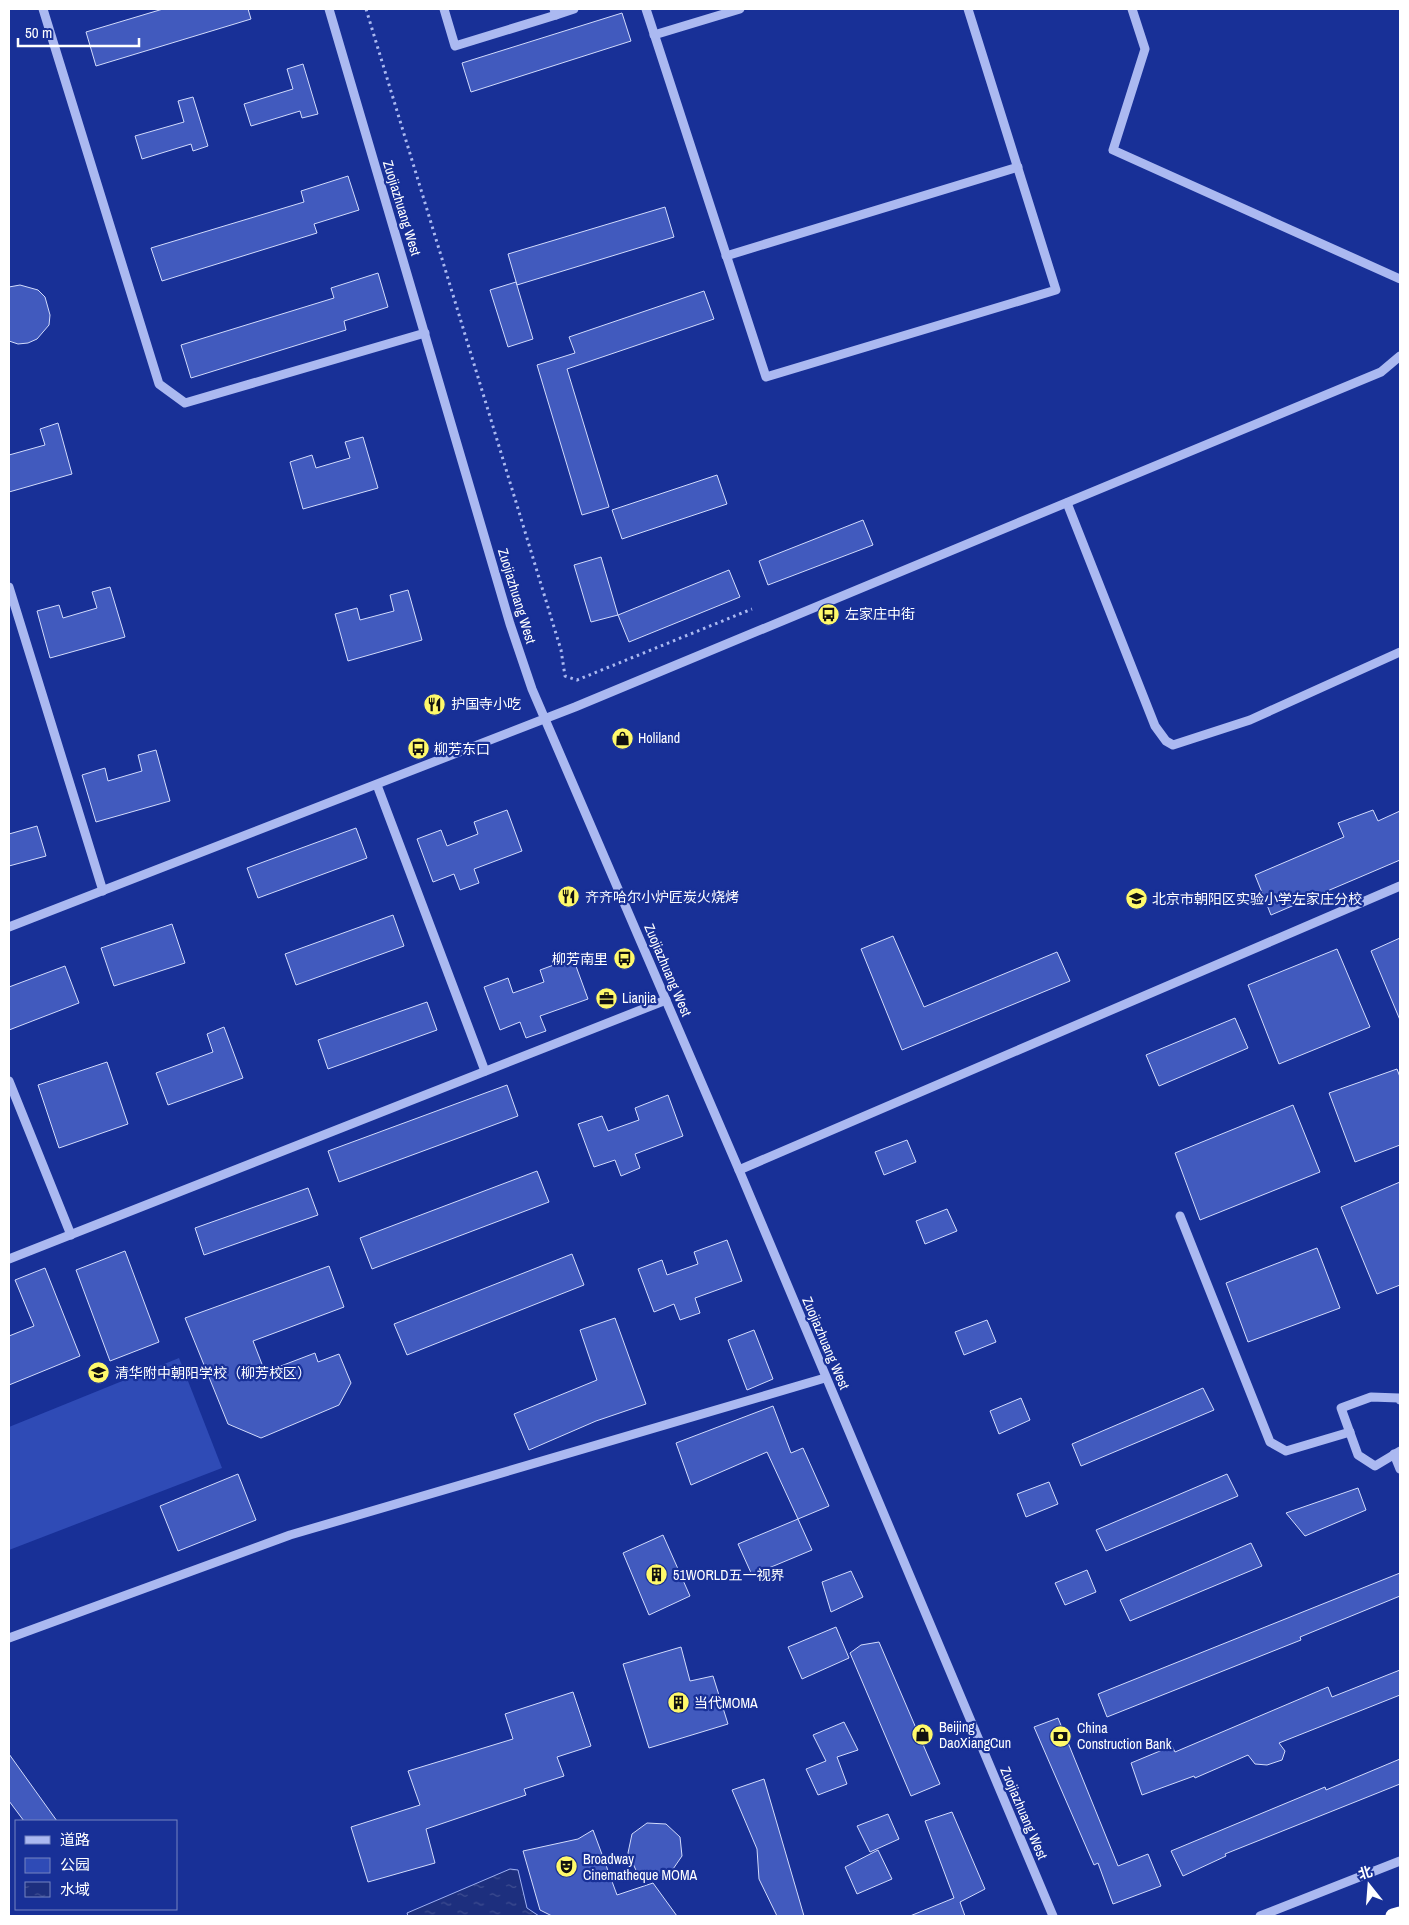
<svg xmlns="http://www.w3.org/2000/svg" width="1409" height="1925" viewBox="0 0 1409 1925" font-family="'Archivo Narrow','Noto Sans SC',sans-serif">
<defs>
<pattern id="water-ripples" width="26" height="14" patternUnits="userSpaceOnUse" patternTransform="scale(1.25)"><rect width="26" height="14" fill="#1d2f7e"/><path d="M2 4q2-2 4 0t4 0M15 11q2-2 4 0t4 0" fill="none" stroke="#3f4e91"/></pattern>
</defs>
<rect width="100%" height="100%" fill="#183097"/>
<polygon fill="#2f4bb6" points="179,1358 222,1468 9,1550 9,1427"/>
<polygon fill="url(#water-ripples)" stroke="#9eb0f3" points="510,1869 518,1870 527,1908 539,1916 408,1916 407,1913"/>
<g fill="#415abe" stroke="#d2dbfc">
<polygon points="163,9 248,9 251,19 96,66 86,32"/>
<polygon points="622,13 631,41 471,92 462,63"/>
<polygon points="303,64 318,114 302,118 300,111 251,126 244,104 293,89 287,69"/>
<polygon points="193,97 208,146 193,151 191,144 142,159 135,136 184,122 178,101"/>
<polygon points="348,176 359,210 314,224 317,233 162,281 151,248 304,202 301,191"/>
<polygon points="665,207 674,237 517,285 508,254"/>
<polygon points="378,273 388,307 344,321 346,330 191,378 181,345 334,298 331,288"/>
<polygon points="516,282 533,339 508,347 490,290"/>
<polygon points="20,285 38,290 45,297 50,315 49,325 37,339 28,343 18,344 9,341 9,287"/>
<polygon points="704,291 714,319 567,369 609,507 582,515 537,365 575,353 569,337"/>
<polygon points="58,423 72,474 9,492 9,455 45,445 40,429"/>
<polygon points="363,437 378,488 303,509 290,462 312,455 316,468 350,458 345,442"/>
<polygon points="717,475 727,504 622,539 612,510"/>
<polygon points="863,520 873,545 768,585 759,561"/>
<polygon points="601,557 618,615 591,622 574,565"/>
<polygon points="729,570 740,597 629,642 618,615"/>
<polygon points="110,587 125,637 50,658 37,611 59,605 63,618 97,608 92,592"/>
<polygon points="408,590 422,640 348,661 335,614 357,608 360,620 394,611 390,595"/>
<polygon points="156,750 170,801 96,822 82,775 105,768 108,781 142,771 138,755"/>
<polygon points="507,810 522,851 474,869 479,883 460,890 454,874 433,882 417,839 441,830 447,846 478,834 474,822"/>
<polygon points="1373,810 1378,821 1400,811 1400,860 1271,915 1255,875 1344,837 1338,823"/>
<polygon points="37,826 46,856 9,866 9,834"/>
<polygon points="356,828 367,858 258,898 247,868"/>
<polygon points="393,915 404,946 296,985 285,954"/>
<polygon points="172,924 185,963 114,986 101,948"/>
<polygon points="893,936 924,1007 1057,952 1070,981 902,1050 861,949"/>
<polygon points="1400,938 1400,1020 1371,951"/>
<polygon points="1337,949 1370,1027 1279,1064 1248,985"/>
<polygon points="573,958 588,999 540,1016 546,1031 526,1038 520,1022 500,1030 484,987 508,978 513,993 544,982 540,970"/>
<polygon points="65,966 79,1003 9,1030 9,987"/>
<polygon points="427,1002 437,1030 328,1069 318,1040"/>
<polygon points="1235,1018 1248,1048 1159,1086 1146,1055"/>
<polygon points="224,1027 243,1078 168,1105 156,1073 213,1052 207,1034"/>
<polygon points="107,1062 128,1124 59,1148 38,1085"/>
<polygon points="1397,1069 1400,1077 1400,1145 1355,1162 1329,1093"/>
<polygon points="507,1085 518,1116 339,1182 328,1151"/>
<polygon points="668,1095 683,1136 635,1154 640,1168 621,1176 615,1160 594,1167 578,1124 602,1116 608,1131 639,1120 635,1108"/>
<polygon points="1293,1105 1320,1172 1200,1220 1175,1153"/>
<polygon points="907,1140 916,1162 884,1175 875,1152"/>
<polygon points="537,1171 549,1202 372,1269 360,1238"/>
<polygon points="1400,1182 1400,1285 1377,1294 1341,1207"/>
<polygon points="308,1188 318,1215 204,1255 195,1228"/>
<polygon points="947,1209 957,1231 925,1244 916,1221"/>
<polygon points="727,1240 742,1281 695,1298 700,1313 680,1320 674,1304 654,1312 638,1269 662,1260 667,1275 698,1264 694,1252"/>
<polygon points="1317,1248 1340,1308 1248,1342 1226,1283"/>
<polygon points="125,1251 159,1342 110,1361 76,1270"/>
<polygon points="572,1254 584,1285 407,1355 394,1324"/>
<polygon points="329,1266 344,1307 253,1341 265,1372 315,1353 318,1362 339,1354 351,1383 339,1405 261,1438 228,1424 185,1318"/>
<polygon points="45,1268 80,1356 9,1385 9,1336 34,1326 15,1280"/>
<polygon points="615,1318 646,1404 596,1421 529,1450 514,1414 597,1380 580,1330"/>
<polygon points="987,1320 996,1342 964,1355 955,1332"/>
<polygon points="754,1330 773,1379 747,1390 728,1340"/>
<polygon points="1203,1388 1214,1410 1081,1466 1072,1444"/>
<polygon points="1021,1398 1030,1420 999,1434 990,1411"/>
<polygon points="773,1406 791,1453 803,1448 829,1506 798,1519 767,1452 691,1485 676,1443"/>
<polygon points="238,1474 256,1520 178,1551 160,1506"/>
<polygon points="1227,1474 1238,1496 1106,1551 1096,1530"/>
<polygon points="1049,1482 1058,1504 1026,1517 1017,1494"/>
<polygon points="1358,1488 1366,1510 1305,1536 1286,1513"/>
<polygon points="798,1519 812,1550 752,1575 738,1544"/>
<polygon points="663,1535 690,1596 649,1615 623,1553"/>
<polygon points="1251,1543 1262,1566 1130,1621 1120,1600"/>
<polygon points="1087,1570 1096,1592 1065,1605 1055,1583"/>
<polygon points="851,1571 863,1597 831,1612 822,1582"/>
<polygon points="1400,1573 1400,1596 1300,1637 1301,1640 1107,1717 1098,1694"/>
<polygon points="836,1627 849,1658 802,1679 788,1647"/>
<polygon points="879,1642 940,1784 911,1796 850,1653 861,1645"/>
<polygon points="681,1647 690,1681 713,1676 728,1724 649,1748 623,1664"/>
<polygon points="1400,1670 1400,1695 1279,1743 1285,1751 1282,1760 1267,1765 1255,1764 1248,1755 1195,1778 1194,1776 1142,1795 1131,1763 1172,1746 1175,1752 1328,1687 1332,1697"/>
<polygon points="573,1692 591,1746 557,1757 564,1776 524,1789 526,1795 426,1829 435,1863 368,1882 351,1827 420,1805 408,1771 513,1739 505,1714"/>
<polygon points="1058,1718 1118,1866 1148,1854 1161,1886 1113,1904 1098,1863 1094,1865 1034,1727"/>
<polygon points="844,1722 858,1750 837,1757 847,1784 818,1795 806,1769 826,1761 813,1735"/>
<polygon points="9,1754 57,1821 24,1821 9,1801"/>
<polygon points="1400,1759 1400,1784 1225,1854 1226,1856 1183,1876 1171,1851 1325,1787 1326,1790"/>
<polygon points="764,1779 804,1916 777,1916 759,1879 757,1849 732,1790"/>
<polygon points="952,1812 985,1889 960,1902 965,1916 910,1916 954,1898 925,1821"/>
<polygon points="888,1814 899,1839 870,1852 857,1826"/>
<polygon points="647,1823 666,1824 680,1837 682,1856 671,1872 641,1881 628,1853 632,1834"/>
<polygon points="593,1830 617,1895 653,1883 677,1916 552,1916 540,1910 523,1851 578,1839"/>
<polygon points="878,1850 892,1879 857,1894 845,1867"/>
</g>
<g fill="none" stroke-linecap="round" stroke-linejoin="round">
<polyline stroke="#abb9f1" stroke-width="3" stroke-dasharray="2.5 4" stroke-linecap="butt" points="366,9 561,650 565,676 577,680 752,609"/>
<g stroke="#abb9f1" stroke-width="9">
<polyline points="43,9 159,384 185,403 425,333"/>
<polyline points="329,9 510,624 532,689 739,1170 1053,1916"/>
<polyline points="444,9 455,46 556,15"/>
<polyline points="554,9 556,15 574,9"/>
<polyline points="646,9 766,377 1056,290 968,9"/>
<polyline points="1132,9 1145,49 1113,150 1400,279"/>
<polyline points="654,35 740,9"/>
<polyline points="726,256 1018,167"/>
<polyline points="1067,503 1155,726 1166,741 1173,745 1250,720 1400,652"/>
<polyline points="9,587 103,891"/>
<polyline points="377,785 485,1071"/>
<polyline points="9,927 575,707 1381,372 1400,356"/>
<polyline points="9,1081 71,1235"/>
<polyline points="739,1170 1400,886"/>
<polyline points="1180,1216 1270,1442 1286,1451 1350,1432"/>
<polyline points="9,1259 666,1000"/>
<polyline points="1400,1400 1399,1398 1371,1397 1341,1408 1358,1455 1375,1466 1400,1451"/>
<polyline points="1394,1454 1400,1469"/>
<polyline points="9,1638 290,1535 825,1378"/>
<polyline points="1260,1916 1400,1861"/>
</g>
<polyline stroke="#fff" stroke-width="15" points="1393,1916 1400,1914"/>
</g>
<defs>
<symbol id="bus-disc" viewBox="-11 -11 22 22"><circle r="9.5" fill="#fff96b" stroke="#183097"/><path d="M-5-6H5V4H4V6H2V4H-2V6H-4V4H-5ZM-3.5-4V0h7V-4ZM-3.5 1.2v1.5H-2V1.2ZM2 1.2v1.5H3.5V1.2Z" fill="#111"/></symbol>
<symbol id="restaurant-disc" viewBox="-11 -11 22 22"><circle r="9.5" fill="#fff96b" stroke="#183097"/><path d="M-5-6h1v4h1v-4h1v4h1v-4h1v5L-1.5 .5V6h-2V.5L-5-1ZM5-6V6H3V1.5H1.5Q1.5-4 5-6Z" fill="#111"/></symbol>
<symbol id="shop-disc" viewBox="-11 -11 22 22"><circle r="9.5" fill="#fff96b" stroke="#183097"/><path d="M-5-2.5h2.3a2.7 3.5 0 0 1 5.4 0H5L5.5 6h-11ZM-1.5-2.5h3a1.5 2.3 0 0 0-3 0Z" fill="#111"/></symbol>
<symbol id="school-disc" viewBox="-11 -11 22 22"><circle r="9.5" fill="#fff96b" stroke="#183097"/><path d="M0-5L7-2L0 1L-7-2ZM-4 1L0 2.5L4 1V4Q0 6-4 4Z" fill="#111"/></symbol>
<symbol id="office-disc" viewBox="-11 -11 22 22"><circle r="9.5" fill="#fff96b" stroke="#183097"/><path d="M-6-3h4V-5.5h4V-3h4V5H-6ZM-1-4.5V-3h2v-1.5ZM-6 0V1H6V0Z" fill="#111"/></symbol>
<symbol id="building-disc" viewBox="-11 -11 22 22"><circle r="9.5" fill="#fff96b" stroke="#183097"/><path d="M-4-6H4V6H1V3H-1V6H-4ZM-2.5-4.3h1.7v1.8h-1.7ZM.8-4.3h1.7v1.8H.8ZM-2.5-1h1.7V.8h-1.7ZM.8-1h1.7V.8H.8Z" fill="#111"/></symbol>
<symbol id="bank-disc" viewBox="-11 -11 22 22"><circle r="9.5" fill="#fff96b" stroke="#183097"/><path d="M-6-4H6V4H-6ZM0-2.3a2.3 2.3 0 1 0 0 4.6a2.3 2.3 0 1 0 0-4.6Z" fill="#111"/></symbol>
<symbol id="theatre-disc" viewBox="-11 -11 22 22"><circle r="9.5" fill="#fff96b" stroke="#183097"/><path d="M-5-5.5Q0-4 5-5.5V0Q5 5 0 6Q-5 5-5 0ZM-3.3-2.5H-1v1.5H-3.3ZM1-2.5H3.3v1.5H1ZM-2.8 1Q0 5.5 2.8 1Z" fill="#111"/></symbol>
</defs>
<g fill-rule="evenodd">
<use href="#bus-disc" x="816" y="602" width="25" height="25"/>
<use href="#restaurant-disc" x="422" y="692" width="25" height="25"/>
<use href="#shop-disc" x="610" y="726" width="25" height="25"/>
<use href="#bus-disc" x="406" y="736" width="25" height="25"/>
<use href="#restaurant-disc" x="556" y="884" width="25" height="25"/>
<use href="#school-disc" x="1124" y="886" width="25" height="25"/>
<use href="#bus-disc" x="612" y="946" width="25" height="25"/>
<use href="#office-disc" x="594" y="986" width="25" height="25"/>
<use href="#school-disc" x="86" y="1360" width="25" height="25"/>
<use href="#building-disc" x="644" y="1562" width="25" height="25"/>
<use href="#building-disc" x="666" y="1690" width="25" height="25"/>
<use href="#shop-disc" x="910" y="1722" width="25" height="25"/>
<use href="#bank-disc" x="1048" y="1724" width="25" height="25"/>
<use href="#theatre-disc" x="554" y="1854" width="25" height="25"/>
</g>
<g text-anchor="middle" stroke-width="4.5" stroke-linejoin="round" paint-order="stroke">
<g font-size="14" fill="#fff" stroke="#183097">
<text transform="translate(402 208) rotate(73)" y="5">Zuojiazhuang West</text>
<text transform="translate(517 596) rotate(73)" y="5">Zuojiazhuang West</text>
<text transform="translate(668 970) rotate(67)" y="5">Zuojiazhuang West</text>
<text transform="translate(826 1343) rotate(67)" y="5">Zuojiazhuang West</text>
<text transform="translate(1024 1813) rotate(67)" y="5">Zuojiazhuang West</text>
</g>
<g font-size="14" fill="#fff" stroke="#183097" text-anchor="start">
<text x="845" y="619">左家庄中街</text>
<text x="451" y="709">护国寺小吃</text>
<text x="638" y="743">Holiland</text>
<text x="434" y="754">柳芳东口</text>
<text x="585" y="902">齐齐哈尔小炉匠炭火烧烤</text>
<text x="1152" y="904">北京市朝阳区实验小学左家庄分校</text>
<text x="608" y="964" text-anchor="end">柳芳南里</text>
<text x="622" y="1003">Lianjia</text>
<text x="115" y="1378">清华附中朝阳学校（柳芳校区）</text>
<text x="673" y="1580">51WORLD五一视界</text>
<text x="694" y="1708">当代MOMA</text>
<text x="939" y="1732">Beijing<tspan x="939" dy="16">DaoXiangCun</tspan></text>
<text x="1077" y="1733">China<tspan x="1077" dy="16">Construction Bank</tspan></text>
<text x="583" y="1864">Broadway<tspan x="583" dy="16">Cinematheque MOMA</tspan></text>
</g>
</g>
<rect width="1409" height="1925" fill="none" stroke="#ffffff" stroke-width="20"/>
<rect x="15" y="1820" width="162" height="90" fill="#183097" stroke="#7483c1"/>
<rect x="25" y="1836" width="25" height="8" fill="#abb9f1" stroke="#7483c1"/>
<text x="60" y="1845" font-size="15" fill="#ffffff">道路</text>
<rect x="25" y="1858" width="25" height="15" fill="#2f4bb6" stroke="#7483c1"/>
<text x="60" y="1870" font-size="15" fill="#ffffff">公园</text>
<rect x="25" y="1882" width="25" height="15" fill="url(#water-ripples)" stroke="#7483c1"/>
<text x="60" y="1895" font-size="15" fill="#ffffff">水域</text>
<g transform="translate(1369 1885) rotate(343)" stroke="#183097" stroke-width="4" paint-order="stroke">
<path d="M0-4L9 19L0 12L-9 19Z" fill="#ffffff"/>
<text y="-8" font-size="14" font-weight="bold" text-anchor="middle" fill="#ffffff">北</text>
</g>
<path d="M18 38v8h121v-8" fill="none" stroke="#ffffff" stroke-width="2.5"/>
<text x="25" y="38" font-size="15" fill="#ffffff" stroke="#183097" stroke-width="4" paint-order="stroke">50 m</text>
</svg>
